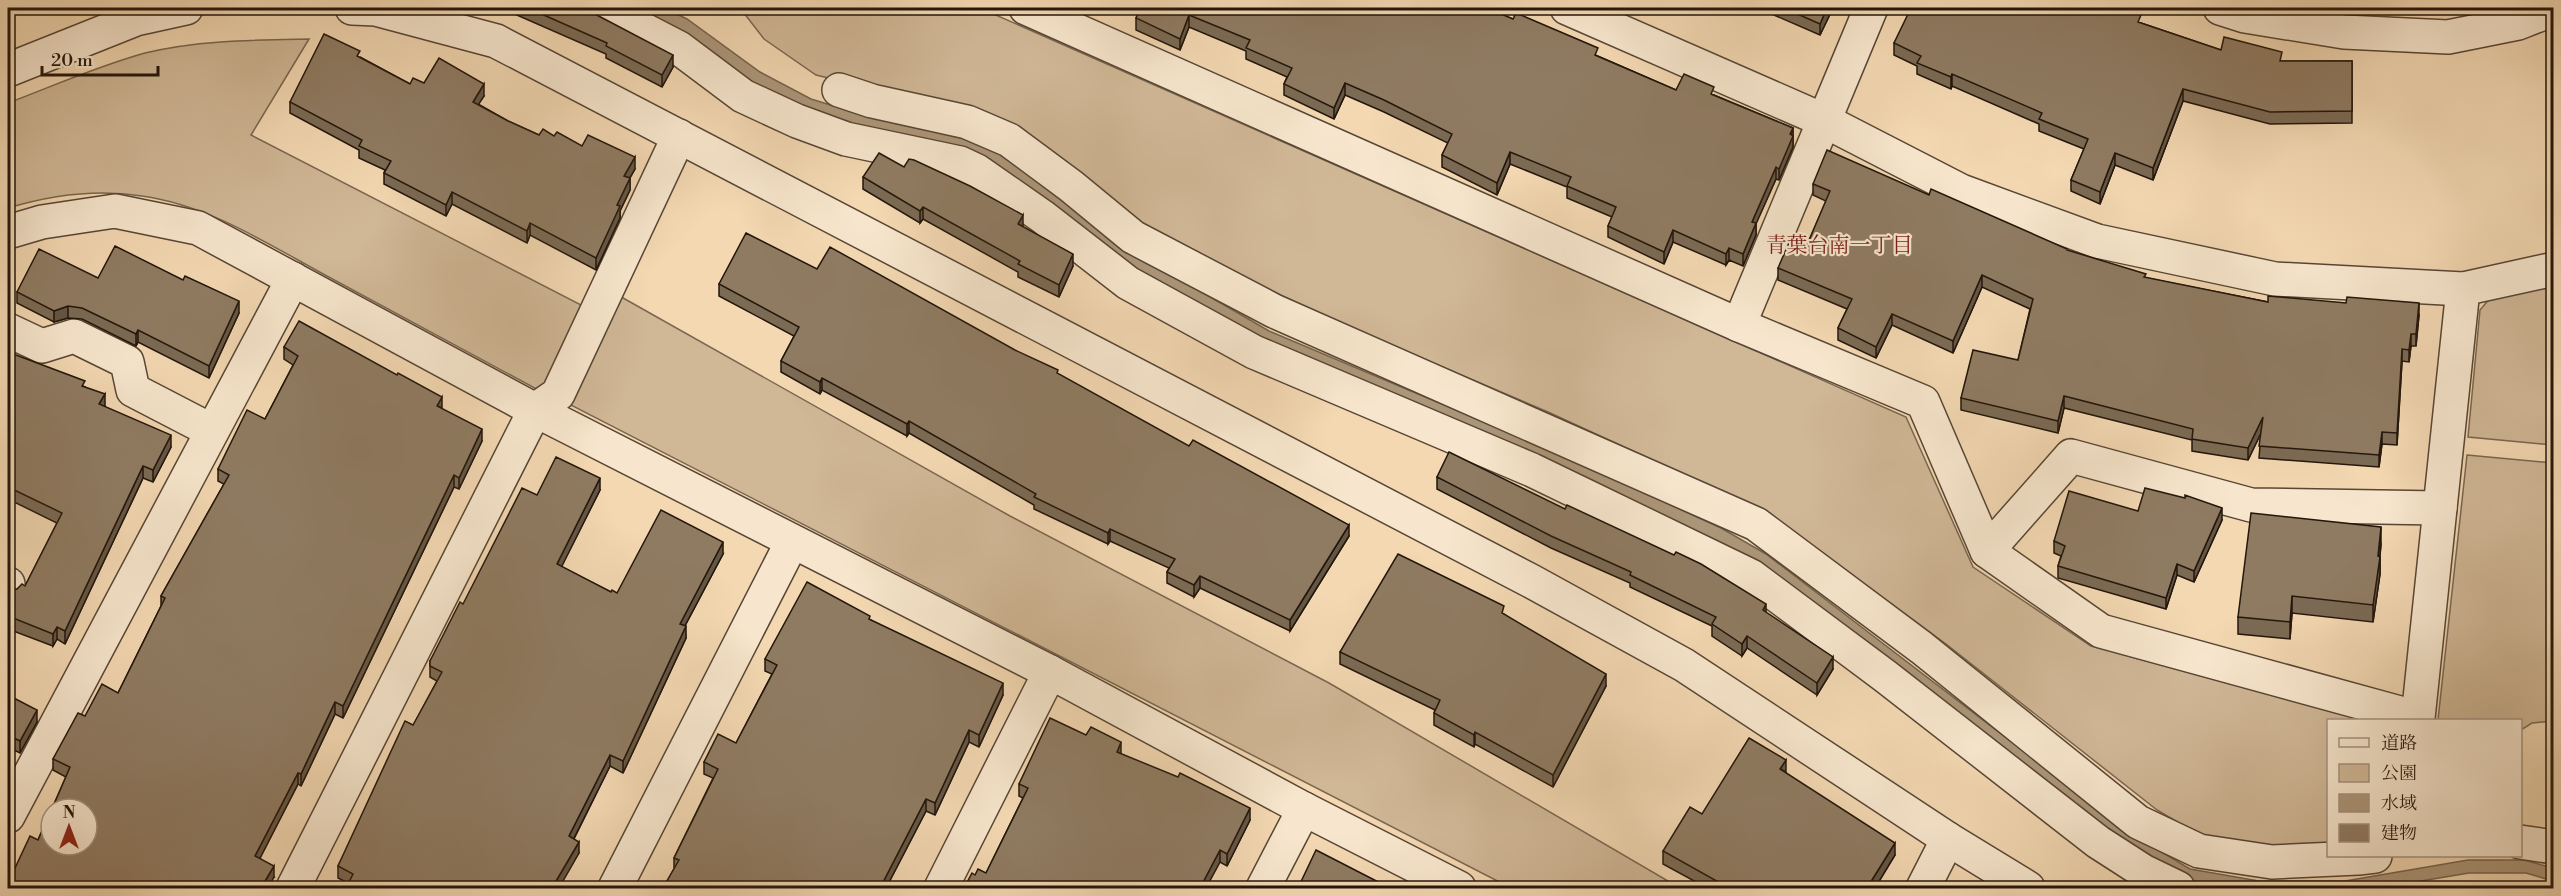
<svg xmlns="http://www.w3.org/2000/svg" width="2561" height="896" viewBox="0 0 2561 896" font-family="'Libre Bodoni','Noto Serif JP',serif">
<rect width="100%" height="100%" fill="#f3d8b2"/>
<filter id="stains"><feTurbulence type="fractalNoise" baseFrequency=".00333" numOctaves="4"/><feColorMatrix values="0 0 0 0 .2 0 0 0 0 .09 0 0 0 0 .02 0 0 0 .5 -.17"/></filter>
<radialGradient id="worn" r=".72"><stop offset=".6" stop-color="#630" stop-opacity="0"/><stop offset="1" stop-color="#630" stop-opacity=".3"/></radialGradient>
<g fill="#d0b796" stroke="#7a6650" stroke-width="1.5">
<polygon points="740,8 980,8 1906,417 1973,567 2091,646 2363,720 2328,720 2328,848 2261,848 2203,837 2157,810 1946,644 1788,528 1735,498 1548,412 1342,324 1227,270 857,85 816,75 764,39"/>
<path d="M309,39L251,135L585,307L542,392C469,353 397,314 325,275C268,244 208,205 142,196C98,189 51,195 8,208V103C53,86 98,66 145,53C198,40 255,40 309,39Z"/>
<polygon points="2553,287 2553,445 2468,437 2480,310 2491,297"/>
<polygon points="616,294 1010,516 1329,683 1680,888 1511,888 563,401"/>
<polygon points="2467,455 2553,463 2553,721 2532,723 2521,730 2520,720 2438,720"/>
</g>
<polygon fill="#ac9679" stroke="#75634d" stroke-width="1.5" points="630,8 664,8 687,19 760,72 811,99 876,119 962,134 1001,152 1124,247 1269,331 1555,452 1721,528 1766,554 2136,837 2190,869 2259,881 2345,881 2468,860 2524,860 2553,868 2553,881 2526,873 2469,873 2379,888 2233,888 2188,880 2097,825 1923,688 1157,285 1029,191 821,118 755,88"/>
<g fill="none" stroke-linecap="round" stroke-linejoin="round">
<defs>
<g id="minor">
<polyline points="352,8 376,9 496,41 1531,581 1684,665 1948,839 2028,888"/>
<polyline points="602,8 679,48 743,96 797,121 846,139 960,163 977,171 1043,217 1128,283 1254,352 1532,470 1751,576 1885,676 2098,842 2143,871 2178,888"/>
<polyline points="1026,8 1739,325 1923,402 1987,551 2101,631 2418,718 2463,289"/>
<polyline points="1567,8 1823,120 1961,191 2097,241 2275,279 2463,289 2554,269"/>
<polyline points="2220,8 2245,16 2344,32 2448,37 2518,23 2554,9"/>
<polyline points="8,70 136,19 186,8"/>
<polyline points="839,90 872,101 967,122 1009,140 1071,186 1133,237 1274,311 1756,524 1922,648 2138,822 2199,851 2272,862 2358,858 2375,856"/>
<polyline points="8,232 42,222 115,211 198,228 535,410 1050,672 1304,809 1459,888"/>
<polyline points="1739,325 1871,8"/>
<polyline points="8,330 42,346 74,336 127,362 133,390 212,431"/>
<polyline points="1987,551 2071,456 2251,505 2440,508"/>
<polyline points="8,584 8,585"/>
<polyline points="8,816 293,279"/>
<polyline points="2520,842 2554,847"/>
<polyline points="293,888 535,410 558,394 679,136"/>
<polyline points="615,888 792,542"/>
<polyline points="941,888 1050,672"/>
<polyline points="1263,888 1304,809"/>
<polyline points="1923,888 1948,839"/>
</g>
</defs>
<use href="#minor" stroke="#574635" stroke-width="36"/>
<use href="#minor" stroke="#f7e6cd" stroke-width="33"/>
</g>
<g fill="#7b6a54" stroke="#23160b" stroke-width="1.5">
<polygon points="501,8 587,8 593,13 673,67 662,87 606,58 606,54"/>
<polygon points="1138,8 1487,8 1676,90 1714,95 1793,128 1793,147 1779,180 1776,179 1756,223 1756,235 1743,266 1729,260 1726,265 1673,242 1664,264 1608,237 1608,226 1612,217 1567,198 1567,187 1510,164 1497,195 1442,167 1442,155 1448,143 1384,112 1345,95 1334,119 1284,95 1284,84 1287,77 1246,59 1246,51 1189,27 1180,50 1136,30 1136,18 1141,9"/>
<polygon points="1758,8 1833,8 1820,35"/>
<polygon points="2141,23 2221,50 2282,61 2352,61 2352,123 2270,124 2183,101 2153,180 2115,165 2100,204 2071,191 2071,180 2084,149 2039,131 2039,124 1952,86 1951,89 1917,74 1917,66 1894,55 1894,43"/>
<polygon points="360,57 410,84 424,83 484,96 478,104 508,121 539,135 554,136 635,169 630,178 630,190 620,211 620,218 596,270 530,235 527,243 452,204 446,216 384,184 384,173 385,170 359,158 359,150 290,113 290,102"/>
<polygon points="904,167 1023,227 1073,266 1059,297 1018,277 1018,272 923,219 920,223 863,189 863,177"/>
<polygon points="1813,184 1929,195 2067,251 2146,278 2268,302 2419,315 2416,346 2411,346 2409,362 2402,361 2397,445 2382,444 2379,467 2259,458 2261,433 2248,460 2192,451 2192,440 2064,408 2058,433 1961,410 1961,398 2018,360 2030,309 1982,287 1953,353 1892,325 1876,358 1838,340 1838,328 1847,309 1778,280 1778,268 1807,245 1826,201 1813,195"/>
<polygon points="817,269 1058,374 1349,536 1290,631 1200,588 1194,597 1167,583 1167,572 1169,568 1110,541 1108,544 1034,509 1034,505 909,433 907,436 822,390 820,394 781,372 781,361 794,336 719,296 719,284"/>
<polygon points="98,278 239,313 209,378 138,342 136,346 82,319 68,318 54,322 17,303 17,292"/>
<polygon points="284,347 442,409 482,441 459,489 454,487 343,718 335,714 301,786 298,784 260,858 274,877 38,840 66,777 53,770 53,759 85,716 118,693 161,606 161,596 224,484 218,481 218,469 265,419 293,365 284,359"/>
<polygon points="8,352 85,387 105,406 104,407 171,447 153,482 143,478 65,644 57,639 53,646 8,629 8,591 17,589 25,586 57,523 8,499"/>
<polygon points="1437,477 1766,613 1833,669 1817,695 1747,648 1742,656 1712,636 1712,626 1630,587 1630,583 1551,548 1437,489"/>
<polygon points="600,490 561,567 611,592 617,593 723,554 685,626 686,638 623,773 610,766 574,839 579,853 348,883 338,878 338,866 437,681 430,677 430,661 537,495"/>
<polygon points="2138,511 2222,520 2194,582 2177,575 2166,609 2058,578 2058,566 2061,556 2054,553 2054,541"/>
<polygon points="2381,544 2380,556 2380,574 2373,622 2292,613 2290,639 2238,634 2238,617"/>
<polygon points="1504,614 1606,686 1553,787 1475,744 1474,747 1434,725 1434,713 1435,710 1340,664 1340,652"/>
<polygon points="870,620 1003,695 979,747 969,742 935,815 926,811 886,888 663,888 674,869 674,858 713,778 704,774 704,762 736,743 772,674 765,671 765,659"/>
<polygon points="8,695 37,722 20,753 10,748 8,753"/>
<polygon points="1121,754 1250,820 1227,866 1220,862 975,875 986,873 1023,798 1019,796 1019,784"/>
<polygon points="1785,772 1895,855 1875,888 1707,888 1663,864 1663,851 1702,814"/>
</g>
<g fill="#645645" stroke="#23160b" stroke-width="1.5">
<polygon points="1827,8 1833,8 1820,35 1820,24"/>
<polygon points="1189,15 1189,27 1180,50 1180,39"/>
<polygon points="673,55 673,67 662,87 662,75"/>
<polygon points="1952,74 1952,86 1951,89 1951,77"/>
<polygon points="1345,83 1345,95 1334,119 1334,108"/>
<polygon points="484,84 484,96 473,113 473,102"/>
<polygon points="2183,89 2183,101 2153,180 2153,168"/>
<polygon points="1793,128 1793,147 1779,180 1779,169"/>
<polygon points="1510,152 1510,164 1497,195 1497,183"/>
<polygon points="2115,153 2115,165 2100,204 2100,192"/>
<polygon points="635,157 635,169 624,188 624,176"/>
<polygon points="1776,167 1776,179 1752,233 1752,222"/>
<polygon points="630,178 630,190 620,211 620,218 596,270 596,258 617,205"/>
<polygon points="452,192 452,204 446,216 446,205"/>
<polygon points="923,207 923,219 920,223 920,211"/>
<polygon points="1023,215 1023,227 1018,224"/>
<polygon points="530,223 530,235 527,243 527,231"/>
<polygon points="1756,223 1756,235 1743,266 1743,254"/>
<polygon points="1673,230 1673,242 1664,264 1664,252"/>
<polygon points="1729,248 1729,260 1726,265 1726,254"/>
<polygon points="1073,254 1073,266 1059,297 1059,285"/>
<polygon points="1982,275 1982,287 1953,353 1953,341"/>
<polygon points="239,301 239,313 209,378 209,366"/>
<polygon points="2419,303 2419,315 2416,346 2416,334"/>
<polygon points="68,306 68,318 54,322 54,311"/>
<polygon points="1892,314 1892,325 1876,358 1876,347"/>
<polygon points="138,330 138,342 136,346 136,334"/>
<polygon points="2411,334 2411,346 2409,362 2409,350"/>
<polygon points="2402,349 2402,361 2397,445 2397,433"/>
<polygon points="822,378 822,390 820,394 820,382"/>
<polygon points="105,394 105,406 99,416 99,404"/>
<polygon points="2064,396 2064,408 2058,433 2058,421"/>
<polygon points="442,397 442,408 437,406"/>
<polygon points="2263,417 2263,429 2248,460 2248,448"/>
<polygon points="909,421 909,433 907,436 907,424"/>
<polygon points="482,429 482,441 459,489 459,478"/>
<polygon points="2382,432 2382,444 2379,467 2379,455"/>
<polygon points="171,435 171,447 153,482 153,470"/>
<polygon points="143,466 143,478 65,644 65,631"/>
<polygon points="454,475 454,487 343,718 343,706"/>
<polygon points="600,478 600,490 557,576 557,564"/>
<polygon points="2222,508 2222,520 2194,582 2194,571"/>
<polygon points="1349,525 1349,536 1290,631 1290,620"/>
<polygon points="2381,527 2381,544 2379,565 2380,557 2380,574 2373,622 2373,605"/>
<polygon points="1110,529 1110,541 1108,544 1108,533"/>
<polygon points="723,542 723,554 680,635 680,624"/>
<polygon points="2177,564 2177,575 2166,609 2166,598"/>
<polygon points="1200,576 1200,588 1194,597 1194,585"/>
<polygon points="2292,596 2292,613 2290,639 2290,622"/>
<polygon points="1766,604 1766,615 1763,610"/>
<polygon points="686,626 686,638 623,773 623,761"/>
<polygon points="57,627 57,639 53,646 53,634"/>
<polygon points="1747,636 1747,648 1742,656 1742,644"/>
<polygon points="1833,657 1833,669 1817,695 1817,683"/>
<polygon points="1606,674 1606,686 1553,787 1553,775"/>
<polygon points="1003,683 1003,695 979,747 979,735"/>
<polygon points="335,702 335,714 301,786 301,774"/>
<polygon points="37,710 37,722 20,753 20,741"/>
<polygon points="969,730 969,742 935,815 935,803"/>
<polygon points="1475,732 1475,744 1474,747 1474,735"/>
<polygon points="10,736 10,748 8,753 8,741"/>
<polygon points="1121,742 1121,754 1117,752"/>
<polygon points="610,755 610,766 569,848 569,836"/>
<polygon points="1786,760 1786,772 1780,769"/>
<polygon points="298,773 298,784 255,868 255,856"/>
<polygon points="926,799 926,811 886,888 880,888"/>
<polygon points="1250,808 1250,820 1227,866 1227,854"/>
<polygon points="579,842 579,853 559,888 552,888"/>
<polygon points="1895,843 1895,855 1875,888 1867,888"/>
<polygon points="1220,850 1220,862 1206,888 1200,888"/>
<polygon points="274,866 274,877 268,888 261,888"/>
</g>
<g fill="#8f7b62" stroke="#23160b" stroke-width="1.5">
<polygon points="528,8 587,8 593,13 673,55 662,75 606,46 607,43"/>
<polygon points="1141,8 1487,8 1513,19 1516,13 1598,48 1595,55 1676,90 1684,74 1714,87 1711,94 1793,128 1790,134 1793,136 1779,169 1776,167 1752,222 1756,223 1743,254 1729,248 1726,254 1673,230 1664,252 1608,226 1616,207 1567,186 1571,177 1510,152 1497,183 1442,155 1452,134 1384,100 1345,83 1334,108 1284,84 1292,68 1246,48 1250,40 1189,15 1180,39 1136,18"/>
<polygon points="1784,8 1827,8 1820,24"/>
<polygon points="1911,8 2125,8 2141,15 2138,22 2221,50 2224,37 2282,52 2280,61 2352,61 2352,111 2270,112 2183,89 2153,168 2115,153 2100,192 2071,180 2088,139 2039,119 2042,113 1952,74 1951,77 1917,63 1921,56 1894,43"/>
<polygon points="324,34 360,51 357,56 410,84 413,78 424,83 439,58 484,84 473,102 508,121 539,135 543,129 554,136 557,132 582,146 588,135 635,157 624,176 630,178 617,205 620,206 596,258 530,223 527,231 452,192 446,205 384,173 391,161 359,146 362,140 290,102"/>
<polygon points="1827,150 1929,195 1931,189 2067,249 2067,250 2146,274 2144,277 2268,302 2268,296 2346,303 2347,297 2419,303 2416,334 2411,334 2409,350 2402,349 2397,433 2382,432 2379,455 2259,446 2263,417 2248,448 2192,439 2193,429 2064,396 2058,421 1961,398 1973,350 2018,360 2033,299 1982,275 1953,341 1892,314 1876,347 1838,328 1852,299 1778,268 1791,238 1807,245 1830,191 1813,184"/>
<polygon points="879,153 904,167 909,159 914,160 970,186 1023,215 1018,224 1073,254 1059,285 1018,264 1020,261 923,207 920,211 863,177"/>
<polygon points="746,233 817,269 830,247 1015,350 1058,370 1057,373 1189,446 1193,440 1349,525 1290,620 1200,576 1194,585 1167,572 1175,559 1110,529 1108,533 1034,497 1036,494 909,421 907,424 822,378 820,382 781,361 799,327 719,284"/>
<polygon points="115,246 183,280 185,276 239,301 209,366 138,330 136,334 82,308 68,306 54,311 17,292 39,249 98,278"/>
<polygon points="299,321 397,375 398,373 442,397 437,406 482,429 459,478 454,475 343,706 335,702 301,774 298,773 255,856 274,866 261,888 8,888 8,883 30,836 38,840 51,810 51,845 87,845 87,809 52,809 70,767 53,759 78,713 85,716 102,684 118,693 165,598 161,596 229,475 218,469 247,410 265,419 298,356 284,347"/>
<polygon points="8,352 85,381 82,386 105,394 99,404 171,435 153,470 143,466 65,631 57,627 53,634 8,616 8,591 17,589 22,584 25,586 62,513 8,487"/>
<polygon points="1449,452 1565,509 1567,505 1674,555 1676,552 1701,564 1766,604 1763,610 1833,657 1817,683 1747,636 1742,644 1712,624 1716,617 1630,575 1631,572 1551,536 1437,477"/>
<polygon points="556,457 600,478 557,564 611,592 612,590 617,593 661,510 723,542 680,624 686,626 623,761 610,755 569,836 579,842 552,888 346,888 353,874 338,866 405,721 413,725 442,672 430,666 430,661 460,602 463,604 522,488 537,495"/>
<polygon points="2145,488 2185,498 2185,495 2222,508 2194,571 2177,564 2166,598 2058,566 2065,546 2054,541 2069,491 2138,511"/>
<polygon points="2251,513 2381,527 2378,556 2380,557 2373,605 2292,596 2290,622 2238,617"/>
<polygon points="1398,554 1504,606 1502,613 1606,674 1553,775 1475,732 1474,735 1434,713 1440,700 1340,652"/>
<polygon points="807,582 870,616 869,619 1003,683 979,735 969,730 935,803 926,799 880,888 663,888 679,860 674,858 718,769 704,762 718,734 736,743 777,665 765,659"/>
<polygon points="8,695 37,710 20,741 10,736 8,741"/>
<polygon points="1050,718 1086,735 1091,727 1121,742 1117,752 1178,777 1180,773 1250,808 1227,854 1220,850 1200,888 964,888 972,873 975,875 978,869 986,873 1028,788 1019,784"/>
<polygon points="1749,738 1786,760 1780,769 1895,843 1867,888 1729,888 1663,851 1690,807 1702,814"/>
<polygon points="1316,850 1390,888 1298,888"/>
</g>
<g text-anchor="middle" stroke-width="4.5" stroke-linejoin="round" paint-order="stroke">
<g font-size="21" fill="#7a1f14" stroke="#f7e6cd">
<text x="1839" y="252">青葉台南一丁目</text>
</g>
</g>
<rect width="2561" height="896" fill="none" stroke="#f3d8b2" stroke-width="30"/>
<rect x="9" y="9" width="2543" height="878" fill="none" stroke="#23160b" stroke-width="3"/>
<rect x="15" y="15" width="2531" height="866" fill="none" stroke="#23160b" stroke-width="1.5"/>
<rect x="2327" y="719" width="195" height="138" fill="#f7e6cd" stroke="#a2937f" stroke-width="1.5"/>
<rect x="2339" y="738" width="30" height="9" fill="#f7e6cd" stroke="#a2937f" stroke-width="1.5"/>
<text x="2381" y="749" font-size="18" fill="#23160b">道路</text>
<rect x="2339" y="764" width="30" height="18" fill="#d0b796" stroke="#a2937f" stroke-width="1.5"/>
<text x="2381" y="779" font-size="18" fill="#23160b">公園</text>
<rect x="2339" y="794" width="30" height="18" fill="#ac9679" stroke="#a2937f" stroke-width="1.5"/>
<text x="2381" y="809" font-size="18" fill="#23160b">水域</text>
<rect x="2339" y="824" width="30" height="18" fill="#8f7b62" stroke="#a2937f" stroke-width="1.5"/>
<text x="2381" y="839" font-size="18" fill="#23160b">建物</text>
<g transform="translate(69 827)"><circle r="28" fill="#f7e6cd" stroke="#a2937f" stroke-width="1.5"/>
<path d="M0-4.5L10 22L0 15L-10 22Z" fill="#8f2418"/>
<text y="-9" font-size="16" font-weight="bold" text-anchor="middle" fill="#23160b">N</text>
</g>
<path d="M42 66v9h116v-9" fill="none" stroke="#23160b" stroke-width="3"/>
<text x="51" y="66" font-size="18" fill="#23160b" stroke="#f7e6cd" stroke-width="4.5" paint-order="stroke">20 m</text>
<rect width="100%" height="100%" filter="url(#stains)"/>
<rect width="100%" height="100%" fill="url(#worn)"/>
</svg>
